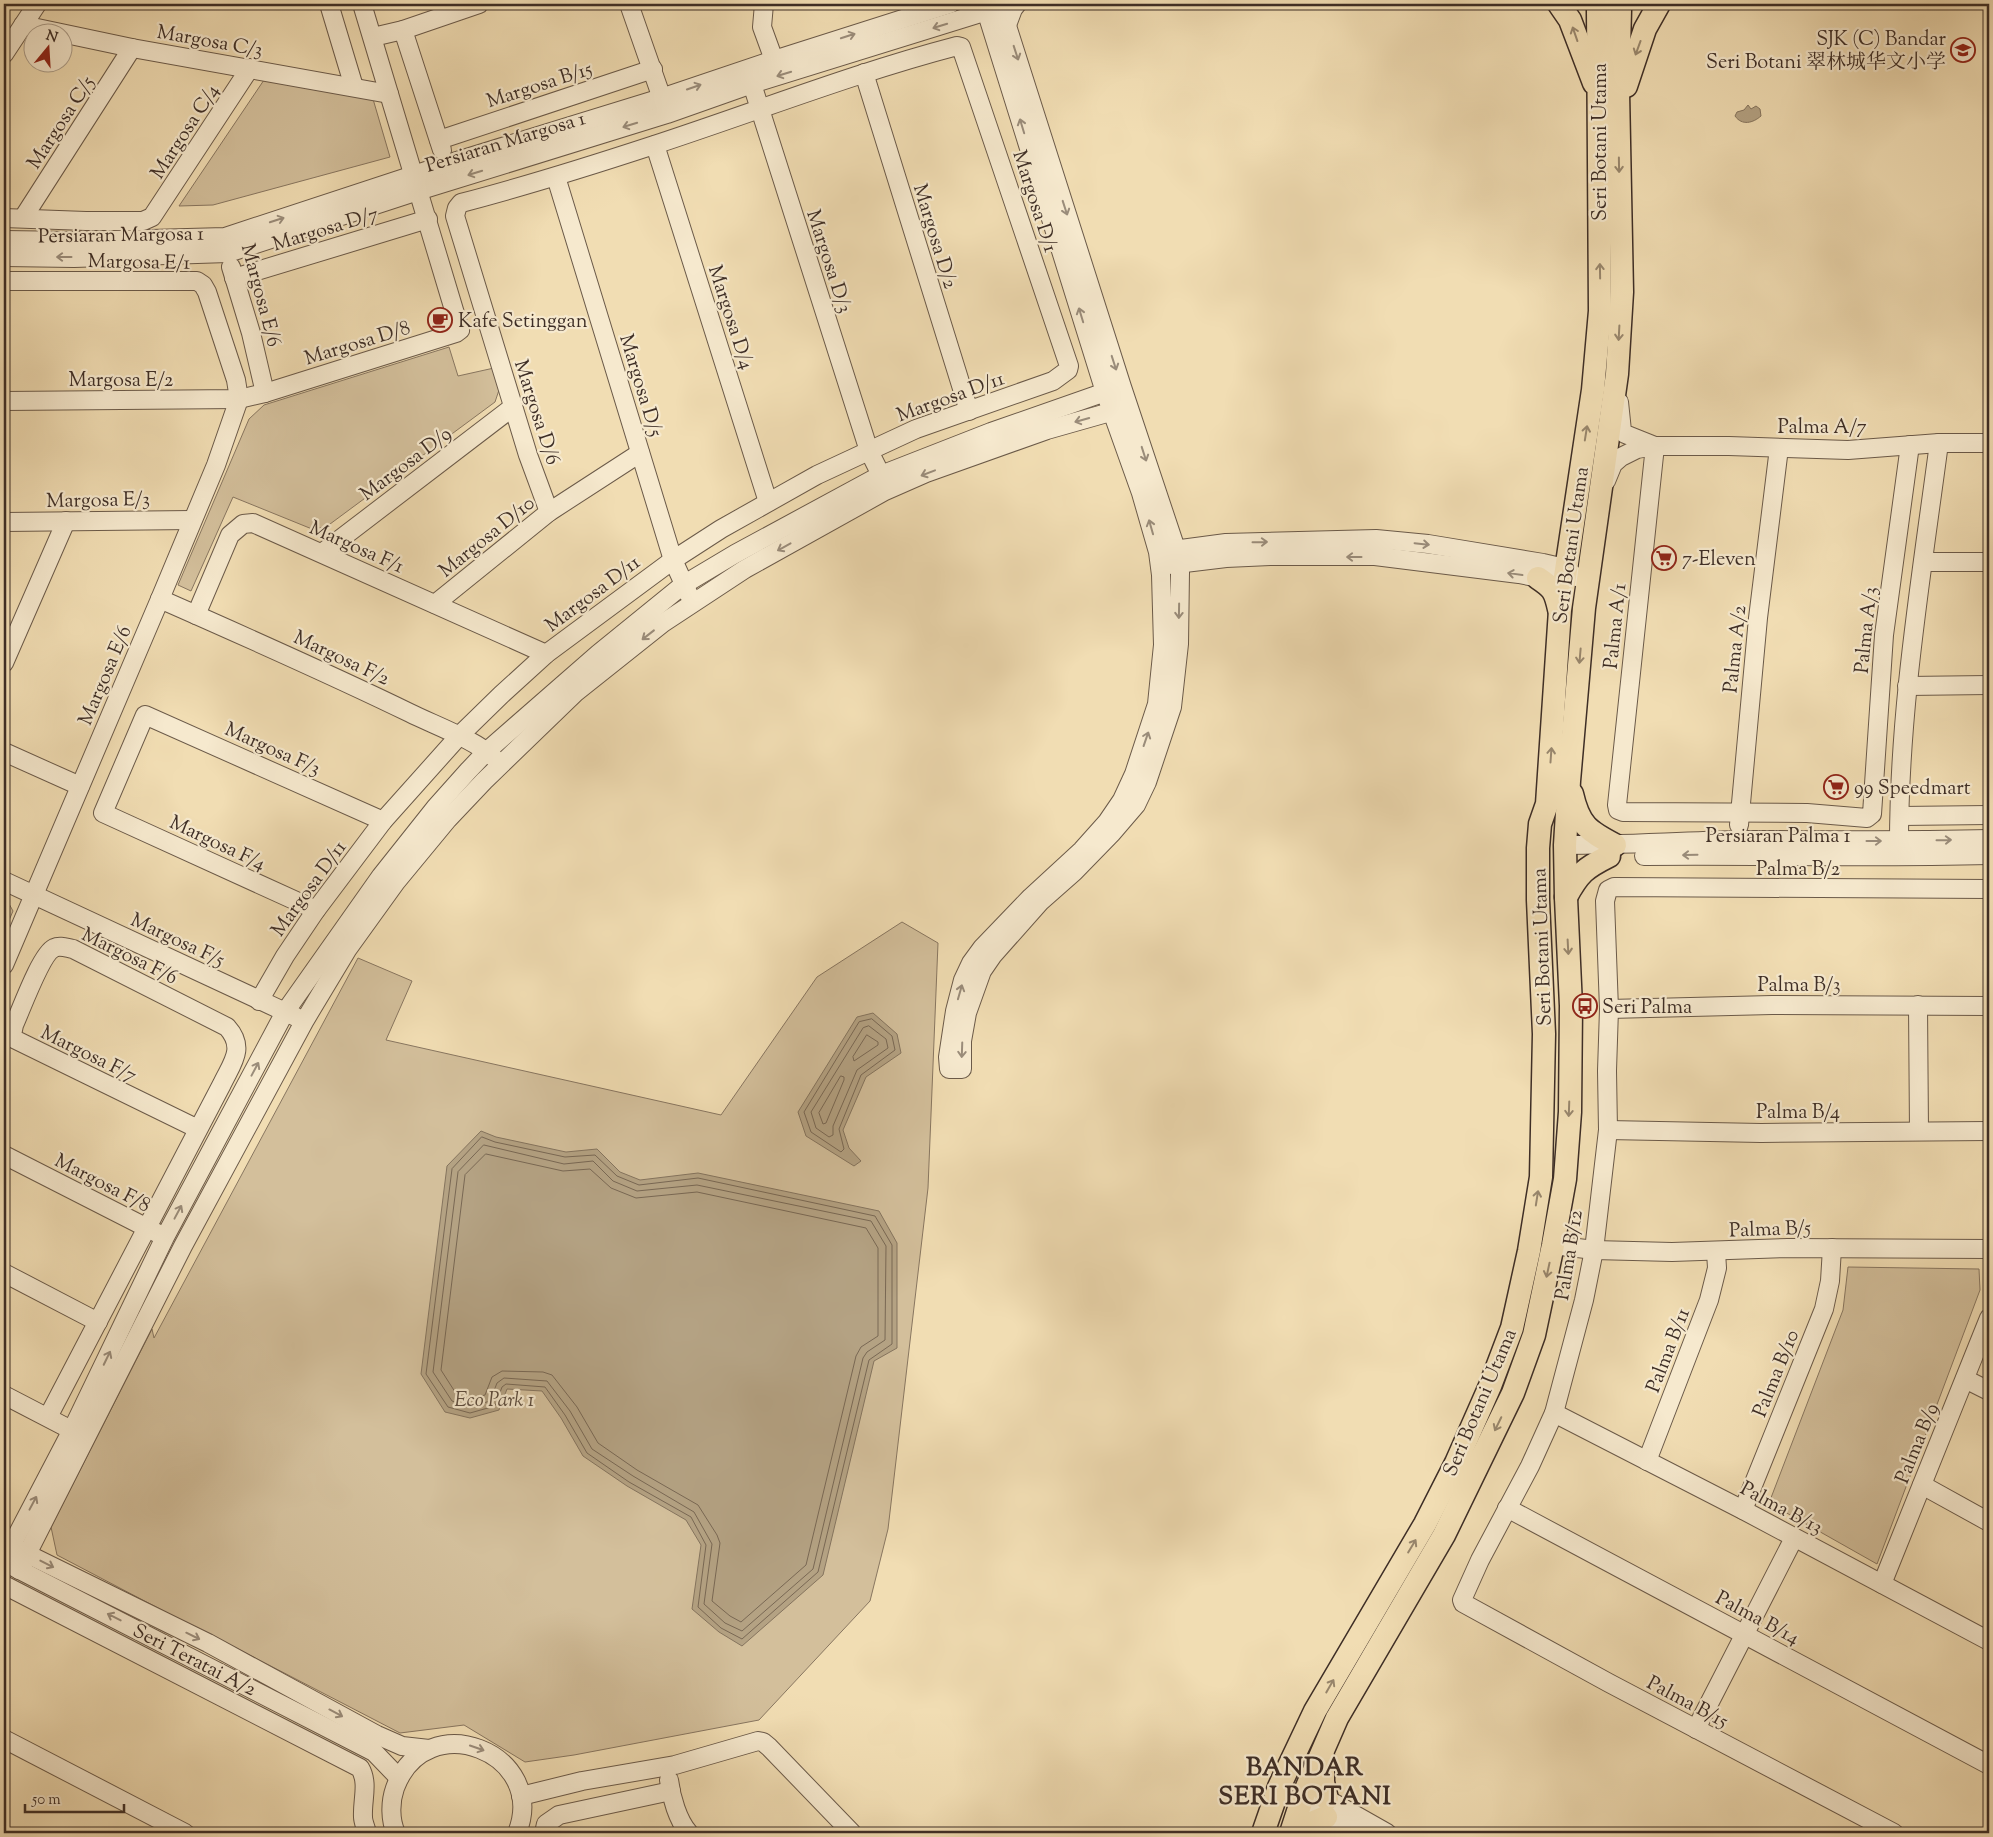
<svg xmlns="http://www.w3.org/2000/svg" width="1993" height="1837" viewBox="0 0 1993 1837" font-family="'Sorts Mill Goudy','Noto Serif SC',serif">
<rect width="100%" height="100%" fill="#f1ddb3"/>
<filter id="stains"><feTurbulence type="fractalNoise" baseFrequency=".004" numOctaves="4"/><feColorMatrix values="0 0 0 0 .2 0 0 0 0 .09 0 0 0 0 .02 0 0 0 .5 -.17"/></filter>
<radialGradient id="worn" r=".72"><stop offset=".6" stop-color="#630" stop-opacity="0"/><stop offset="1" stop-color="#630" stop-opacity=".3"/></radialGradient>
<g fill="#d3bf9b" stroke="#887660">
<polygon points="266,77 373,99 390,157 213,205 179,206"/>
<polygon points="449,347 458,376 494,368 499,390 495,402 326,527 312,529 233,497 191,591 178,585 249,419 264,405"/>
<polygon points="4,900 8,902 13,911 4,932"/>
<polygon points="902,922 938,943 928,1188 888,1529 870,1601 759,1720 574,1755 525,1762 464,1725 400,1733 236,1648 236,1649 57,1555 51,1527 152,1329 154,1338 358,958 412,981 386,1040 721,1115 817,977"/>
<polygon points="1848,1267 1979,1269 1980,1290 1877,1564 1769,1503 1843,1310"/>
</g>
<g fill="#b4a283" stroke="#85745e">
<path d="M1748,105L1751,109L1756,106L1760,109L1761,116C1753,123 1742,126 1735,116L1737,112L1744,110Z"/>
<polygon points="873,1013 897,1034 901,1053 866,1077 843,1130 849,1148 861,1161 854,1166 806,1136 798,1112 857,1017"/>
<polygon points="481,1131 496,1137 566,1152 597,1149 620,1172 640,1180 698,1173 879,1211 897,1243 897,1348 874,1361 823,1575 742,1646 719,1632 692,1609 701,1545 686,1520 627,1486 583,1456 561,1418 542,1391 507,1389 499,1410 470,1418 445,1412 421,1374 447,1166"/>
</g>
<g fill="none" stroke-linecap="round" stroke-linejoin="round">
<g stroke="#796854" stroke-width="1">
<polygon points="872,1019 892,1036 895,1050 861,1075 839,1129 844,1149 841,1152 811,1132 804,1112 859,1022"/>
<polygon points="869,1026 886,1039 888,1048 857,1070 833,1126 833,1135 829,1137 816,1128 811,1112 863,1028"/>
<polygon points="867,1035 878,1042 878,1045 854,1061 853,1057"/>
<polygon points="841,1076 844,1077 844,1080 826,1123 823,1124 819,1113"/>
<polygon points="482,1137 495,1142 565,1157 595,1155 617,1176 639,1185 698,1178 875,1216 892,1245 892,1344 869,1360 818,1572 742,1639 721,1628 698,1607 706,1545 691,1517 629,1482 587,1453 565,1415 545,1387 506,1384 502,1387 495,1406 470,1413 448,1407 426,1374 452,1169"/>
<polygon points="484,1145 564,1164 593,1161 613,1181 637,1191 697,1185 871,1221 886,1246 885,1340 867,1352 863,1358 813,1569 742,1631 725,1623 704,1604 712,1544 694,1512 633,1476 592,1449 570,1411 547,1381 504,1378 497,1383 490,1401 470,1407 452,1401 433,1372 458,1172"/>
<polygon points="486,1154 563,1171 590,1169 611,1188 636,1198 697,1192 866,1228 878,1248 878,1336 861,1347 856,1356 806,1565 741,1622 730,1616 712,1601 720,1543 717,1535 698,1505 637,1470 598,1443 577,1407 552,1375 543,1372 502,1371 492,1377 485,1395 470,1399 457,1395 441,1370 465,1175"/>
</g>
<defs>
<g id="minor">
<polyline points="329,4 354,87"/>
<polyline points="629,4 665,107"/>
<polyline points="764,4 762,27 774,60"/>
<polyline points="984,4 1105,392 1141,493 1158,552 1161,575 1163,645 1157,704 1134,774 1122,800 1107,822 1082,850 1031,897 982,948 971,963 963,980 955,1011 948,1057 949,1069 962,1069 962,1041 967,1013 982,971 993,955 1040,902 1074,872 1112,833 1136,805 1147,782 1172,707 1179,644 1180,572 1176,549 1122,387 1000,4"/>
<polyline points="23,25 132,48 389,94"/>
<polyline points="1007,25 1013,9 1017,4"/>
<polyline points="403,30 442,150"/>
<polyline points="373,37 403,30 479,4"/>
<polyline points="4,54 37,4"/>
<polyline points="864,73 969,411"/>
<polyline points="752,84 869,451 881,475"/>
<polyline points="439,140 653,69"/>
<polyline points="655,145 768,502"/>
<polyline points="556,177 673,560 689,595"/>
<polyline points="4,218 86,221 143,221 152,217 250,68"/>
<polyline points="23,218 132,48"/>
<polyline points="4,240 75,241 225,237 447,164 661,98 774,60 950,4"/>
<polyline points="4,257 74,258 228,253 418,191 667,114 752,84 997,8"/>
<polyline points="231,267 251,333 265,393"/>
<polyline points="234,278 428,219"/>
<polyline points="4,281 197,281 203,285 207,292 236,380 239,399 216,465 160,599 4,965"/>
<polyline points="4,401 239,399 265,393 456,333 460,330 362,4"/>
<polyline points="1619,402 1622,431 1625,434 1655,446"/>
<polyline points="1655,446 1617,805 1618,810 1623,812 1807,813 1867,818 1872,814 1884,635 1910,445"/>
<polyline points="1606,481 1613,464 1621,457 1637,449 1655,446 1729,446 1848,450 1939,443 1989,443"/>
<polyline points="4,522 192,520"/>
<polyline points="1166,551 1226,543 1376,539 1428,544 1543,563 1565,568 1576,577"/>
<polyline points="322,553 513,407"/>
<polyline points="1923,562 1989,562"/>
<polyline points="1168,565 1226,558 1270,556 1375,556 1519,574 1550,580"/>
<path d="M160,599C244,636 328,673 410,713C434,725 476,740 494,758"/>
<polyline points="435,604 549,512 640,453"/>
<polyline points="196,615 230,535 243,524 253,523 546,654"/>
<polyline points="4,663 66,521"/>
<polyline points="1907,686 1989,685"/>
<polyline points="4,752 80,786"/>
<polyline points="1900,816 1989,815"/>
<polyline points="1739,825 1758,618 1779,448"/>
<path d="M1565,845C1624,845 1681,841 1739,840C1823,840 1906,841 1989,839"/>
<path d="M1899,853C1898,715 1921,579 1939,443"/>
<path d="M1644,856C1759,855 1874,858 1989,855"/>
<polyline points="4,881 296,1017"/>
<polyline points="316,910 103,813 145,715 383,821"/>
<path d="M259,1001L285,956L316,910L383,821L459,736L501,695L546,654L673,560L721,529L817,475L916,429L1053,381L1068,370L1069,366L961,47L957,46C854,73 755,112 654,145C590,166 526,186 461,203L457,208L455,216L528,455L549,512"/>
<polyline points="1918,1005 1919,1131"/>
<polyline points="1609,1009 1772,1005 1989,1006"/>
<polyline points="1608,1130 1761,1133 1989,1131"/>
<polyline points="4,1155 157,1233"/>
<polyline points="1553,1245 1594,1250 1672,1252 1788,1248 1989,1249"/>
<polyline points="4,1273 98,1322"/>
<polyline points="1965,1379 1989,1391"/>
<polyline points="4,1395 81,1435"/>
<polyline points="1554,1413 1743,1510 1989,1641"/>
<path d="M48,1417L222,1084C232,1063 246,1048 227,1027L73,949C67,948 60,945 54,948C41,954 21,1010 14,1025L12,1035L14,1039L198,1129"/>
<polyline points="1647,1461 1709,1300 1717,1268 1716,1252"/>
<polyline points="1922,1485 1989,1522"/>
<polyline points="1507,1508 1989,1765"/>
<polyline points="1743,1510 1824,1309 1830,1281 1832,1248"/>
<polyline points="17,1549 208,1643 377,1735 402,1746 429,1749"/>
<polyline points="4,1560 72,1430 165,1237 285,1012 381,876 435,808 468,771 487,751 598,654 683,585 735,554 881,475 991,432 1114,389"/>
<polyline points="10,1565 374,1752 399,1778"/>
<polyline points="19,1570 183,1246 305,1020 347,950 396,882 448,819 484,781 575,693 663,623 745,569 885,491 926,473 1047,430 1121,409"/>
<polyline points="1882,1584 1989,1318"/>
<path d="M4,1585L360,1768C369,1783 362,1800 363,1817C363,1822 366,1828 367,1833"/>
<polyline points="1696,1729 1794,1538"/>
<polyline points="4,1739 185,1833"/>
<path d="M669,1780C671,1797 678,1821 689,1833"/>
<polyline points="521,1796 582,1781 675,1765 758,1741 763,1742 769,1747 852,1833"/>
<polyline points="1313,1797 1327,1799 1387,1833"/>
<polyline points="1316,1808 1326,1817 1356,1833"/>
<path d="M396,1833C390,1820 390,1802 395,1788C426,1704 549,1753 517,1833"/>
<polyline points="544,1833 546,1824 559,1815 671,1791"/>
<polyline points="1894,1833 1609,1683 1463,1603 1462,1600 1480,1560 1530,1466 1554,1413 1584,1300 1594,1250 1608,1130 1607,1071 1609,1009 1605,901 1608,890 1614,887 1989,889"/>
</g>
<g id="major">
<polyline points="1559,4 1570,20 1594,83"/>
<polyline points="1626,86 1645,29 1659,4"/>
<path d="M1538,578C1553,588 1555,591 1559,609"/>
<path d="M1572,794C1579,825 1588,831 1615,845"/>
<path d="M1566,897C1579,873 1585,868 1609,856"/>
<polyline points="1323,1757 1323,1782 1327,1799"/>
<polyline points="1263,1833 1279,1787 1315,1711 1425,1524 1456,1463 1490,1386 1512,1328 1529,1251 1541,1177 1544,1034 1538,900 1538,848 1540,824 1547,804 1560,610 1593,390 1600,311 1598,10 1600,4"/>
<polyline points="1291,1833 1303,1796 1337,1718 1444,1535 1513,1393 1534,1335 1553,1245 1565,1179 1570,1112 1571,1006 1566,898 1565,845 1569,781 1584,608 1617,374 1622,292 1618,92 1620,9 1617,4"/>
<polyline points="1298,1833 1314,1822 1326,1817"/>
</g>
</defs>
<use href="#minor" stroke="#6b5a49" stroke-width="20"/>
<use href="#major" stroke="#3e2e26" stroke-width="25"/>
<use href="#minor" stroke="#f6e9ce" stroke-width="18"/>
<use href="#major" stroke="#f1ddb3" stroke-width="22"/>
</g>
<defs><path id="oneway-shaft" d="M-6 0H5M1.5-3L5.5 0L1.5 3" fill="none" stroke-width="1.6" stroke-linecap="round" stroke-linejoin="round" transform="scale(1.25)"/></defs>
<g stroke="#9a8c7a">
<use href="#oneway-shaft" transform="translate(940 26) rotate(163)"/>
<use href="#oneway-shaft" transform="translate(848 36) rotate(-18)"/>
<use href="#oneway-shaft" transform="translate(1016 53) rotate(72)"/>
<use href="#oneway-shaft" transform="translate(784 74) rotate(163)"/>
<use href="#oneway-shaft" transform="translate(694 87) rotate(-19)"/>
<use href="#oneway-shaft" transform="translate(630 125) rotate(163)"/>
<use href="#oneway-shaft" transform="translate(1022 126) rotate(-107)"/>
<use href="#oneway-shaft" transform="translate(475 173) rotate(163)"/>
<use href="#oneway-shaft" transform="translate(1065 208) rotate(72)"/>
<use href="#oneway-shaft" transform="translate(277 220) rotate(-18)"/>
<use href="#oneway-shaft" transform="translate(64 257) rotate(-180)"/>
<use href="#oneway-shaft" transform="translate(1081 315) rotate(-107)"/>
<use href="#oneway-shaft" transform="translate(1114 363) rotate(72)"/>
<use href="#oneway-shaft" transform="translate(1082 420) rotate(164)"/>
<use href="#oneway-shaft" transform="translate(1144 454) rotate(72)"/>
<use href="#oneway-shaft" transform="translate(928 473) rotate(159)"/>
<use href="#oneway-shaft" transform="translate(1151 527) rotate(-106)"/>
<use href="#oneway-shaft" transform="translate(1260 542) rotate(-1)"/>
<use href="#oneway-shaft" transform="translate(1422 544) rotate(6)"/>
<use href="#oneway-shaft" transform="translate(784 547) rotate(151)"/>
<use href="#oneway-shaft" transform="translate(1354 557) rotate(180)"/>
<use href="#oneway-shaft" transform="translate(1515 574) rotate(-172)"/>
<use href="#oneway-shaft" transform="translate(1179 611) rotate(91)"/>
<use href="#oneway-shaft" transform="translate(648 635) rotate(142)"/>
<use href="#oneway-shaft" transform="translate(1146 739) rotate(-71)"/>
<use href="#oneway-shaft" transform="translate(1944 840) rotate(-1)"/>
<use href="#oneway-shaft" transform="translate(1874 841)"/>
<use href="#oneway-shaft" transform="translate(1690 855) rotate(179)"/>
<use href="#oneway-shaft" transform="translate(960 992) rotate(-74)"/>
<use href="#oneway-shaft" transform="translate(962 1050) rotate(92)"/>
<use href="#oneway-shaft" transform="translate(255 1069) rotate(-62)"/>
<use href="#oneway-shaft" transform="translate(178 1212) rotate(-62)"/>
<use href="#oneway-shaft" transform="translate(107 1358) rotate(-64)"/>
<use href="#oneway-shaft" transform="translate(33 1503) rotate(-62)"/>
<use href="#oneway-shaft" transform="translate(47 1564) rotate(27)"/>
<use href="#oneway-shaft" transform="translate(114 1617) rotate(-153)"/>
<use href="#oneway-shaft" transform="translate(193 1636) rotate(26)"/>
<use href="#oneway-shaft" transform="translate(336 1713) rotate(28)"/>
<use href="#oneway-shaft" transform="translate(477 1748) rotate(19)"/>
</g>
<g stroke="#98866c">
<use href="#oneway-shaft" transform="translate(1575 34) rotate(-109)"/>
<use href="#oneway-shaft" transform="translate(1638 48) rotate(110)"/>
<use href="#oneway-shaft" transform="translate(1619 165) rotate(89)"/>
<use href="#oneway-shaft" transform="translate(1600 271) rotate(-91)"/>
<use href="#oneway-shaft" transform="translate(1619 333) rotate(93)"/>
<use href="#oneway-shaft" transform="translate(1586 433) rotate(-81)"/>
<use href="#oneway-shaft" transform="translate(1580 656) rotate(95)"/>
<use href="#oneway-shaft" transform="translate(1551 755) rotate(-86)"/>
<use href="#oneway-shaft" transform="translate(1568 947) rotate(87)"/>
<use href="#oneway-shaft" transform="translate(1569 1109) rotate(92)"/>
<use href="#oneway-shaft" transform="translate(1537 1198) rotate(-81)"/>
<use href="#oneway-shaft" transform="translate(1548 1270) rotate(102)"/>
<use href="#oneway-shaft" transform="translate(1498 1424) rotate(116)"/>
<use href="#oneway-shaft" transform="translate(1412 1546) rotate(-59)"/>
<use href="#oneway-shaft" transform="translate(1330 1686) rotate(-60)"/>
</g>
<defs>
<symbol id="school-ring" viewBox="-11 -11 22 22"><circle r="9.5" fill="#f6e9ce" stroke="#8f2418" stroke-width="1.5"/><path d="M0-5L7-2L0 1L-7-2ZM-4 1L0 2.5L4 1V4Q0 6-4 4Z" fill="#8f2418"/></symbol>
<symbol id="cafe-ring" viewBox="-11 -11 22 22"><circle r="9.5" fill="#f6e9ce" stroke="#8f2418" stroke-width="1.5"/><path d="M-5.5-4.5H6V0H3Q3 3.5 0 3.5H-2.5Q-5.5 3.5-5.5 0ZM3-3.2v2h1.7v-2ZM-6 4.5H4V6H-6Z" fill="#8f2418"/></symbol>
<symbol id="supermarket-ring" viewBox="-11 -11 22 22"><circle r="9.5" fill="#f6e9ce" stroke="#8f2418" stroke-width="1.5"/><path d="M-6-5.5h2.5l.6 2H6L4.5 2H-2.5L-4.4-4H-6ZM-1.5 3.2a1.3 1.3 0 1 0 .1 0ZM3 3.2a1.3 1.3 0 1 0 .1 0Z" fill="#8f2418"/></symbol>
<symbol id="bus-ring" viewBox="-11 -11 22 22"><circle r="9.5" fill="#f6e9ce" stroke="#8f2418" stroke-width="1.5"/><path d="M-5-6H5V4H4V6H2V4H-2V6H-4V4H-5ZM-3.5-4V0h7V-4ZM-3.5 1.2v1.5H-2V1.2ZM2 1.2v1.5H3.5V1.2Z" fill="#8f2418"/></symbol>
</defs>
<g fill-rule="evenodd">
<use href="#school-ring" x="1949" y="36" width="28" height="28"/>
<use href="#cafe-ring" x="426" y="306" width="28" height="28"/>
<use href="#supermarket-ring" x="1650" y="544" width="28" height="28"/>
<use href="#supermarket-ring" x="1822" y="773" width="28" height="28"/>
<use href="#bus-ring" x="1571" y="992" width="28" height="28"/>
</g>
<g text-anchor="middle" stroke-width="4.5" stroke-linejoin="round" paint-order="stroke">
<g font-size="20" fill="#3e2e26" stroke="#f6e9ce" text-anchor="start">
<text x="1946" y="45" text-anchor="end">SJK (C) Bandar<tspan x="1946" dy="23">Seri Botani 翠林城华文小学</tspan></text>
<text x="458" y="327">Kafe Setinggan</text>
<text x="1682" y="565">7-Eleven</text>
<text x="1854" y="794">99 Speedmart</text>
<text x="1602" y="1013">Seri Palma</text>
</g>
<g font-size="20" fill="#3e2e26" stroke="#f6e9ce">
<text transform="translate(210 40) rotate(10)" y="7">Margosa C/3</text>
<text transform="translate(539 84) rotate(-18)" y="7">Margosa B/15</text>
<text transform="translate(60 122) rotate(-57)" y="7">Margosa C/5</text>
<text transform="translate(184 131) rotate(-57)" y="7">Margosa C/4</text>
<text transform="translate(505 141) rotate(-17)" y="7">Persiaran Margosa 1</text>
<text transform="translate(1599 142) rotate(-90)" y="7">Seri Botani Utama</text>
<text transform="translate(1036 201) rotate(72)" y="7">Margosa D/1</text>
<text transform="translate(325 228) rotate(-17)" y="7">Margosa D/7</text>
<text transform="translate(121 234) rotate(-1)" y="7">Persiaran Margosa 1</text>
<text transform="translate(936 236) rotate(73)" y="7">Margosa D/2</text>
<text transform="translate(139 261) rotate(1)" y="7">Margosa E/1</text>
<text transform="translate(830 261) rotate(72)" y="7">Margosa D/3</text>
<text transform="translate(262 295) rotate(75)" y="7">Margosa E/6</text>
<text transform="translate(732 317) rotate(72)" y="7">Margosa D/4</text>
<text transform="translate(357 342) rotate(-17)" y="7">Margosa D/8</text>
<text x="121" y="386">Margosa E/2</text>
<text transform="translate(642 385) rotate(73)" y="7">Margosa D/5</text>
<text transform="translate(950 396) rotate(-20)" y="7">Margosa D/11</text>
<text transform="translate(538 412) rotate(72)" y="7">Margosa D/6</text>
<text x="1822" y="433">Palma A/7</text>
<text transform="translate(405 463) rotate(-37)" y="7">Margosa D/9</text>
<text transform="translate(98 499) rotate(-1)" y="7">Margosa E/3</text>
<text transform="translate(486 536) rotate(-39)" y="7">Margosa D/10</text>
<text transform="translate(1570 545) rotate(-82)" y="7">Seri Botani Utama</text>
<text transform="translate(357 546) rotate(24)" y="7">Margosa F/1</text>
<text transform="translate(592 593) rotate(-37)" y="7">Margosa D/11</text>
<text transform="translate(1614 626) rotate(-84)" y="7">Palma A/1</text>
<text transform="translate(1865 630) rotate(-84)" y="7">Palma A/3</text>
<text transform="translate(1734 649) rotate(-84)" y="7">Palma A/2</text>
<text transform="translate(342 657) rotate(25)" y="7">Margosa F/2</text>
<text transform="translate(104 675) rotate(-67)" y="7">Margosa E/6</text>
<text transform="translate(273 748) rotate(24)" y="7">Margosa F/3</text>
<text x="1778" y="842">Persiaran Palma 1</text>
<text transform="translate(218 842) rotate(25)" y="7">Margosa F/4</text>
<text x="1798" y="875">Palma B/2</text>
<text transform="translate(308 888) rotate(-54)" y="7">Margosa D/11</text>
<text transform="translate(178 939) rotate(25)" y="7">Margosa F/5</text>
<text transform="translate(1541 947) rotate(-92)" y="7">Seri Botani Utama</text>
<text transform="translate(130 955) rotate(26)" y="7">Margosa F/6</text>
<text x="1799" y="991">Palma B/3</text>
<text transform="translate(89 1053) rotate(26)" y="7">Margosa F/7</text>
<text x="1798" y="1118">Palma B/4</text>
<text transform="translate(103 1182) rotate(27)" y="7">Margosa F/8</text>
<text transform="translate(1770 1228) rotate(-2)" y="7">Palma B/5</text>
<text transform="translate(1568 1255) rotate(-81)" y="7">Palma B/12</text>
<text transform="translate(1667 1350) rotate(-69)" y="7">Palma B/11</text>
<text transform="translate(1775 1373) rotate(-68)" y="7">Palma B/10</text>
<text transform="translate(1479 1402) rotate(-67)" y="7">Seri Botani Utama</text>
<text transform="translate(1916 1443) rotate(-68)" y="7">Palma B/9</text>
<text transform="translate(1782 1507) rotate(28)" y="7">Palma B/13</text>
<text transform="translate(1758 1617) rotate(28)" y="7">Palma B/14</text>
<text transform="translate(195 1659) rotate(27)" y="7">Seri Teratai A/2</text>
<text transform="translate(1688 1701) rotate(28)" y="7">Palma B/15</text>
</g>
<g font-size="20" font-style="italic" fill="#5c4b3d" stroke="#f6e9ce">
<text x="494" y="1406">Eco Park 1</text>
</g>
<g font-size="25" font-weight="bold" letter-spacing="1" fill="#3e2e26" stroke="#f6e9ce">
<text x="1305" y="1775">BANDAR<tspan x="1305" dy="29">SERI BOTANI</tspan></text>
</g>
</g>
<rect width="1993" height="1837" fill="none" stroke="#f1ddb3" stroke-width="20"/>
<rect x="5" y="5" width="1983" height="1827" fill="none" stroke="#3e2e26" stroke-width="2.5"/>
<rect x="10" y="10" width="1973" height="1817" fill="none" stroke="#3e2e26"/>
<g transform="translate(48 48) rotate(18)"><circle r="24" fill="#f6e9ce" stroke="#ac9e8b"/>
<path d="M0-4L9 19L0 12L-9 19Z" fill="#8f2418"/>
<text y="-8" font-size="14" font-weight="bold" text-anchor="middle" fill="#3e2e26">N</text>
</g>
<path d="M25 1804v8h99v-8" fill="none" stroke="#3e2e26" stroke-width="2.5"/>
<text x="32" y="1804" font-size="15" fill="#3e2e26" stroke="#f6e9ce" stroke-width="4" paint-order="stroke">50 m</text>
<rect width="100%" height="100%" filter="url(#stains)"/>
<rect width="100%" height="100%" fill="url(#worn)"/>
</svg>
